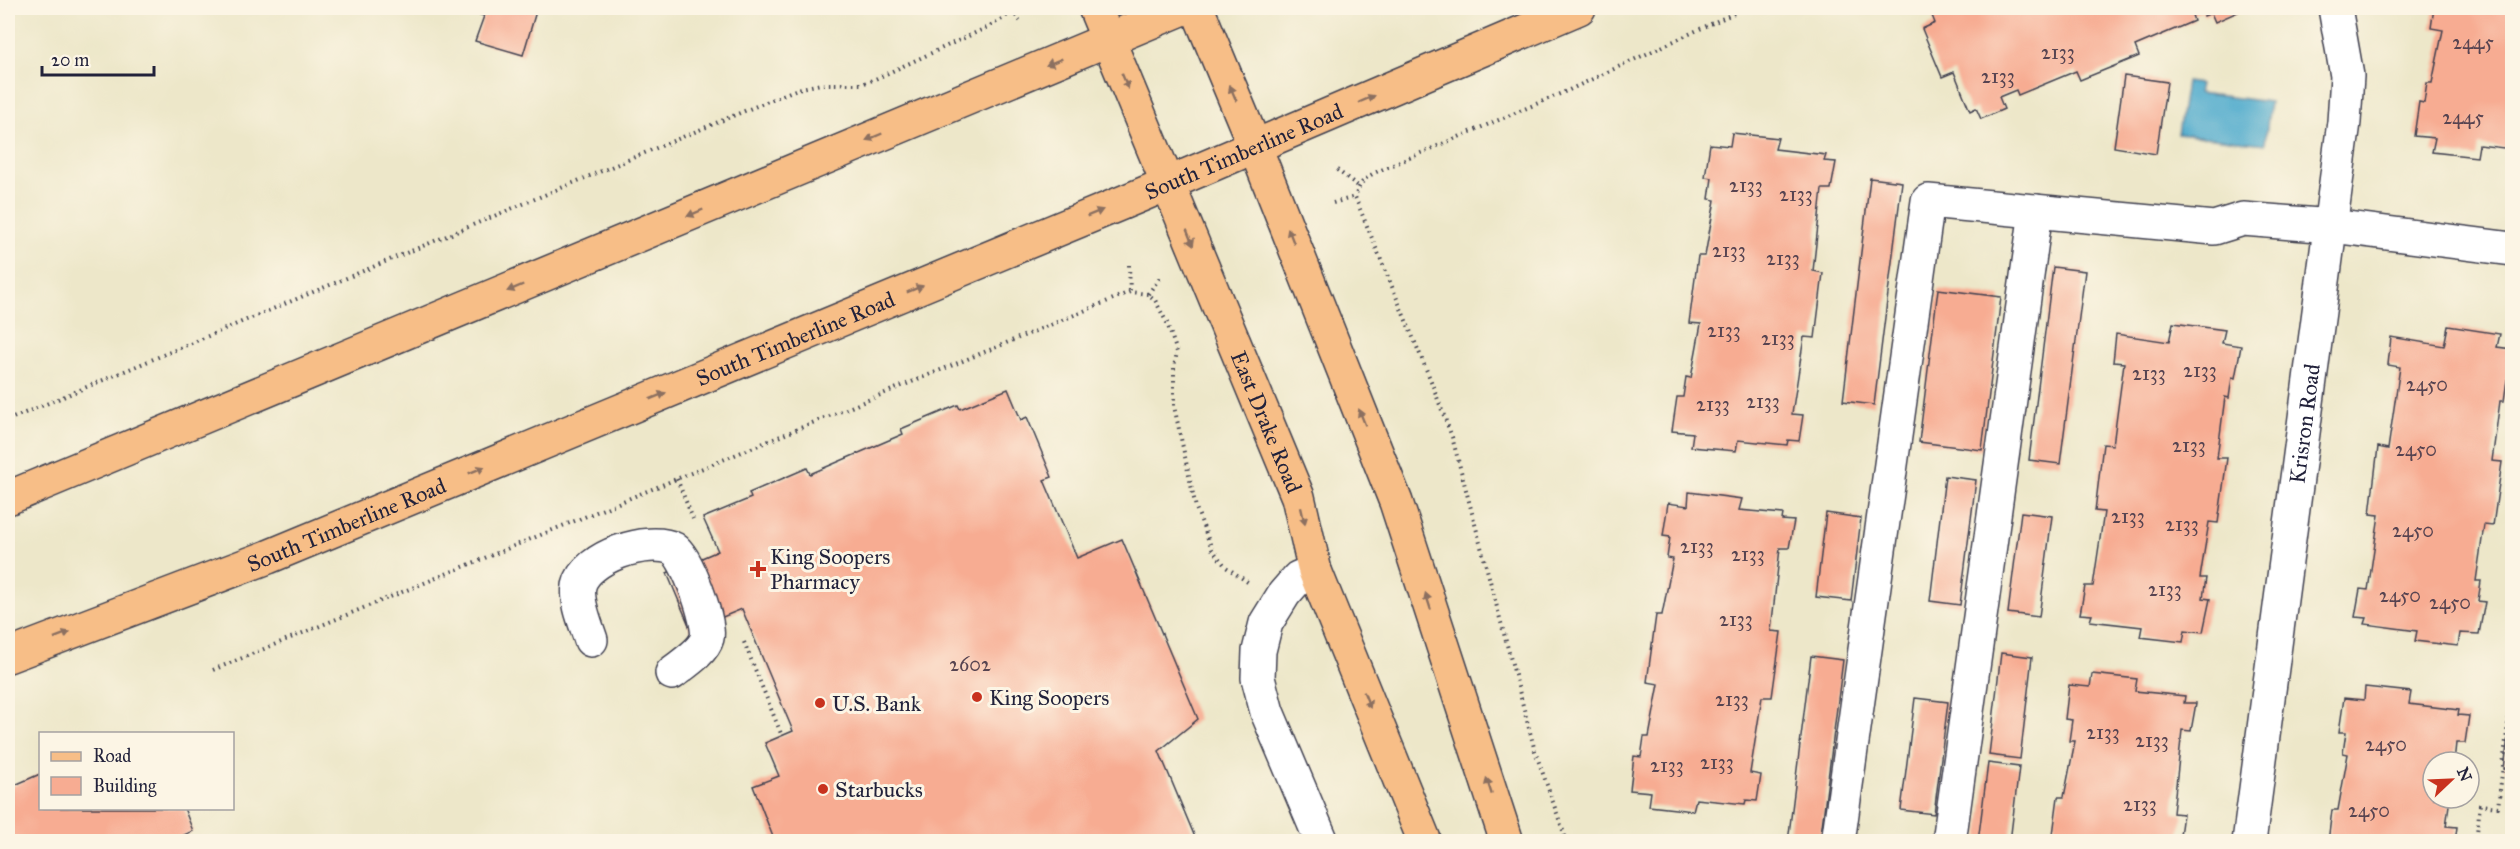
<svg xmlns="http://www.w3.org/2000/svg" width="2520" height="849" viewBox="0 0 2520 849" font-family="'IM FELL Great Primer',serif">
<rect width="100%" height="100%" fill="#fcf5e5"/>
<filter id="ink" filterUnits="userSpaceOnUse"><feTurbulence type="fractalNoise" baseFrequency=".0167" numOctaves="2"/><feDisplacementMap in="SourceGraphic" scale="12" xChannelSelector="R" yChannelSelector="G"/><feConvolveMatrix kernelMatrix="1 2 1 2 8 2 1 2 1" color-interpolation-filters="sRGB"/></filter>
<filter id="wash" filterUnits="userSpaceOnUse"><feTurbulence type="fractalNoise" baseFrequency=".008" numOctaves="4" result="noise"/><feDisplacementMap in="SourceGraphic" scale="24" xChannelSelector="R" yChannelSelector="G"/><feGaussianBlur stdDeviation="1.35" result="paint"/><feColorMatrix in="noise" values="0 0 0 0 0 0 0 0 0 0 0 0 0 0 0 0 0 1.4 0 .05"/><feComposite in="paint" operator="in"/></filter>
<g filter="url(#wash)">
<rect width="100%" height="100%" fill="#ede7c9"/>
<polygon fill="#4fabcd" stroke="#386684" stroke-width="1.5" points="2186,82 2200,84 2198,93 2270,102 2265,144 2178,134"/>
<g id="blocks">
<g fill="#f7ac92">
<polygon points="460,8 537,8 523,55 475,41 484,16"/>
<polygon points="1929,8 2236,8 2238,12 2215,22 2211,13 2204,16 2202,11 2192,15 2194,21 2135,46 2139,56 2080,80 2076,71 2018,95 2016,90 1999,97 2004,109 1981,119 1976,108 1970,111 1954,72 1942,77 1922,29 1935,23"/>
<polygon points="2434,8 2512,8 2512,149 2479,145 2477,157 2432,152 2435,138 2414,136 2419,102 2424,103 2427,83 2432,83 2443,30 2431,28"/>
<polygon points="2124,76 2167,82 2156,154 2114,147"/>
<polygon points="1732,133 1778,138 1775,149 1826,155 1824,161 1836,162 1831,189 1822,189 1813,271 1823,273 1815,338 1804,337 1792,414 1803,415 1799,441 1788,440 1787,445 1738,440 1736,451 1691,447 1693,433 1672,431 1677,397 1683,397 1686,377 1691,378 1701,324 1689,323 1698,256 1705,256 1715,200 1709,199 1712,178 1705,177 1710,144 1730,146"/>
<polygon points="1870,178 1902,182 1874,405 1843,401"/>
<polygon points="2053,267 2085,271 2060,464 2029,460"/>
<polygon points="1938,289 2001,297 1982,450 1919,442"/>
<polygon points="2173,323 2225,330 2222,343 2241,346 2235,378 2232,377 2229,398 2225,397 2217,458 2227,458 2218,523 2209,522 2200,578 2206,578 2203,598 2210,599 2203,632 2185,630 2183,642 2140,637 2142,627 2090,621 2092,615 2080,614 2085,586 2093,586 2104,512 2095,511 2103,444 2113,445 2124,363 2113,362 2116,334 2169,342"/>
<polygon points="2448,326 2500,334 2497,347 2512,349 2511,381 2507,380 2504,401 2500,401 2492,461 2502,462 2493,526 2484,525 2476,581 2481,581 2478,601 2485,602 2479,634 2460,633 2458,646 2415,641 2417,631 2365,624 2367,618 2355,617 2360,589 2368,590 2379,515 2370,514 2378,447 2388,449 2400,367 2388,365 2391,337 2444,346"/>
<polygon points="1008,389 1021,420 1027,417 1052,477 1044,480 1077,558 1122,539 1198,719 1159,751 1197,842 775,842 753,786 779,776 765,743 793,731 742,609 691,630 667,573 718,551 703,518 751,498 749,493 807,468 810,474 903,434 901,429 958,405 960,409"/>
<polygon points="1945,476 1976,480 1960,605 1930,601"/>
<polygon points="1689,492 1742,499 1739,510 1783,514 1782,520 1794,521 1789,548 1780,548 1771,631 1781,632 1772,697 1762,697 1750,773 1761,775 1757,801 1746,800 1745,804 1696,799 1693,811 1649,806 1651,792 1630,790 1634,756 1641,757 1644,737 1649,737 1659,684 1647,682 1656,615 1662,615 1673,559 1667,558 1670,537 1663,536 1668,503 1688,506"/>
<polygon points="2021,512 2052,516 2039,617 2008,613"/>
<polygon points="1826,513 1861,518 1851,601 1816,597"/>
<polygon points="2001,653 2032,657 2020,759 1989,755"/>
<polygon points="1811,656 1843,660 1820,842 1788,842"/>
<polygon points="2092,674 2137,679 2135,691 2185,696 2184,703 2196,703 2191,731 2182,730 2173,813 2183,814 2179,842 2052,842 2058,797 2064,797 2075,741 2069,741 2072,720 2065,719 2069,685 2090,687"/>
<polygon points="2365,687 2411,692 2409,704 2459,710 2458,715 2469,716 2465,743 2456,743 2454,762 2433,762 2433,798 2450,798 2446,826 2457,827 2455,842 2328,842 2332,810 2338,810 2348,754 2343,753 2346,732 2339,732 2344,698 2364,700"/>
<polygon points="1915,698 1948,702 1934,814 1901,810"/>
<polygon points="2511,713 2512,713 2512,770 2504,769"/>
<polygon points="1988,763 2019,767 2010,842 1978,842"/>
<polygon points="40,774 40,808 184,808 193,831 169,842 8,842 8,788"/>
</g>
</g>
</g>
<g filter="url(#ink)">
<use href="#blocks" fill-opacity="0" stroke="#404050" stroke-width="1.5"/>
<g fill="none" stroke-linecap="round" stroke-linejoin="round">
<defs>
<g id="minor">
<polyline points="1315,571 1298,578 1284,594 1266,623 1259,651 1258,678 1267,712 1322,842"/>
<path d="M591,640C586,624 576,603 579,586C585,557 649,536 674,549C687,557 711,623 707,638C703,652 683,664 672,673"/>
<polyline points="1838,842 1928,201 2214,228 2243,219 2332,226 2512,249"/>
<polyline points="1949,842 2036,211"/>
<path id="s1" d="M2249,842L2344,122L2347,76L2335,8"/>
</g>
<g id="major">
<path id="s2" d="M1095,8L1298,497L1315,571L1425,842"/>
<polyline points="1197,8 1255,147 1396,502 1507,842"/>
<polyline points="8,498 1184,8"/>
<path id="s3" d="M8,656L268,557L1141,195L1579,8"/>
</g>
</defs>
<use href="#minor" stroke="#404050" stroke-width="36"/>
<use href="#major" stroke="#404050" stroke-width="36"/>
<g stroke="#404050" stroke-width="4" stroke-dasharray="1.5 4.5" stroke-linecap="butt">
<polyline points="2294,8 2298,18"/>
<polyline points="1012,11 1020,21"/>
<polyline points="1337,170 1358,186"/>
<polyline points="1333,203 1355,197"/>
<polyline points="1129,265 1130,292"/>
<polyline points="1148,294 1161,276"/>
<polyline points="8,420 797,89 821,84 862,84 875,79 988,27 1004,18 1015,8"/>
<polyline points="677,479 693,519"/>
<polyline points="744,642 782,736"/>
<polyline points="213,670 1130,292 1148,294 1155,300 1167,323 1177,352 1174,367 1174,406 1196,508 1212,549 1226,567 1249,583"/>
<path d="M1567,842L1535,751L1452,437L1431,381L1355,197C1359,185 1363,179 1374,173L1569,90L1745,8"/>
<polyline points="2476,842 2480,805 2498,807 2512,690"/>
</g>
<use href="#minor" stroke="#fff" stroke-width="33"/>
<use href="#major" stroke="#f7be87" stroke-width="33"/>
</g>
<defs><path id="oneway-solid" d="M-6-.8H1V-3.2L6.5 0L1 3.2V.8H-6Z" transform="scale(1.5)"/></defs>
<g fill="#8c7061">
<use href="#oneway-solid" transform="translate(1054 62) rotate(158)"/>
<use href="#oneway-solid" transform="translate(1125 81) rotate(67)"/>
<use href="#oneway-solid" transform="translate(1233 93) rotate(-113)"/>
<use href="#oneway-solid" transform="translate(1367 99) rotate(-23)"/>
<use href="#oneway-solid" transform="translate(874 137) rotate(157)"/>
<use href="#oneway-solid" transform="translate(695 213) rotate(157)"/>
<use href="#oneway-solid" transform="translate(1095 213) rotate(-22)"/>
<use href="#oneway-solid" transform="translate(1291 236) rotate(-111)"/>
<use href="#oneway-solid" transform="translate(1190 238) rotate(68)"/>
<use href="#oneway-solid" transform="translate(515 288) rotate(157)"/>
<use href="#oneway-solid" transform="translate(915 289) rotate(-23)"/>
<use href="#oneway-solid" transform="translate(658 396) rotate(-22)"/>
<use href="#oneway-solid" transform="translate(1362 417) rotate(-112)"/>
<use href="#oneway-solid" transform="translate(477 470) rotate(-22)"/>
<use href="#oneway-solid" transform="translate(1303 516) rotate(77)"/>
<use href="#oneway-solid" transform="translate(1428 601) rotate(-108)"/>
<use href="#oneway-solid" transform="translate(62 635) rotate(-21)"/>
<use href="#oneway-solid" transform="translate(1367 700) rotate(68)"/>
<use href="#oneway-solid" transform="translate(1489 786) rotate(-108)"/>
</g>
</g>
<g fill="#c8321e" stroke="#fcf5e5" stroke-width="2">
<path d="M755 560h6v6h6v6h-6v6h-6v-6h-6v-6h6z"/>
<circle cx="977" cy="697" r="6"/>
<circle cx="820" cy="703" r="6"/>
<circle cx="823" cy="789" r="6"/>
</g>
<g text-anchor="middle" stroke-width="6" stroke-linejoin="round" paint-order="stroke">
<g font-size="20" fill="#574451">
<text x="2473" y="49">2445</text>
<text x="2058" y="59">2133</text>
<text x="1998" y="83">2133</text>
<text x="2463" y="124">2445</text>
<text x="1746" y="192">2133</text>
<text x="1796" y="201">2133</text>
<text x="1729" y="257">2133</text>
<text x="1783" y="265">2133</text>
<text x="1724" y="337">2133</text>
<text x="1778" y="345">2133</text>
<text x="2200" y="377">2133</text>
<text x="2149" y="380">2133</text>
<text x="2427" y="391">2450</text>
<text x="1763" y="408">2133</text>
<text x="1713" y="411">2133</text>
<text x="2189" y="452">2133</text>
<text x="2416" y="456">2450</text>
<text x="2128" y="523">2133</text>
<text x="2182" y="531">2133</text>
<text x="2413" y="537">2450</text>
<text x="1697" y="553">2133</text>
<text x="1748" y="561">2133</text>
<text x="2165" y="596">2133</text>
<text x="2400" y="602">2450</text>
<text x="2450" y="609">2450</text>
<text x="1736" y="626">2133</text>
<text x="970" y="671">2602</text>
<text x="1732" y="706">2133</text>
<text x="2103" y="739">2133</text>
<text x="2152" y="747">2133</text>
<text x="2386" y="751">2450</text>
<text x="1717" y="769">2133</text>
<text x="1667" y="772">2133</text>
<text x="2140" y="811">2133</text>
<text x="2369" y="817">2450</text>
</g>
<g font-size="22" fill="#22223b" stroke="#fcf5e5">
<text dy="8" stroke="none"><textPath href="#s3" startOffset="1335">South Timberline Road</textPath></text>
<text dy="8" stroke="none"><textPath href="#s3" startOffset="849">South Timberline Road</textPath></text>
<text dy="8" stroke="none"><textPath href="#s2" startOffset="448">East Drake Road</textPath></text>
<text dy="8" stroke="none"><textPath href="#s1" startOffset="422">Krisron Road</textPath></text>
<text dy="8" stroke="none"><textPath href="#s3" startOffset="363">South Timberline Road</textPath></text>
</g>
<g font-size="22" fill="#22223b" stroke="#fcf5e5" text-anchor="start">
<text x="770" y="564">King Soopers<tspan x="770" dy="25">Pharmacy</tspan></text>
<text x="989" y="705">King Soopers</text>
<text x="832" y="711">U.S. Bank</text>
<text x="835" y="797">Starbucks</text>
</g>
</g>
<rect width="2520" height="849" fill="none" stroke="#fcf5e5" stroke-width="30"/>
<rect x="39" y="732" width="195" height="78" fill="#fcf5e5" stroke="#a5a1a1" stroke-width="1.5"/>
<rect x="51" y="752" width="30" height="9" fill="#f7be87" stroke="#a5a1a1" stroke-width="1.5"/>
<text x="93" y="762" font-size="18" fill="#22223b">Road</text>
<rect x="51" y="777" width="30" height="18" fill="#f7ac92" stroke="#a5a1a1" stroke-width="1.5"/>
<text x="93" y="792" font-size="18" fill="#22223b">Building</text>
<g transform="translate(2451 780) rotate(67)"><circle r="28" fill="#fcf5e5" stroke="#a5a1a1" stroke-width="1.5"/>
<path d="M0-4.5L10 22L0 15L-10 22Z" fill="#c8321e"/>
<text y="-9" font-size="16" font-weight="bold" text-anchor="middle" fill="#22223b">N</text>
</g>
<path d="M42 66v9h112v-9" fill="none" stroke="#22223b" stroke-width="3"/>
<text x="51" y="66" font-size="18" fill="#22223b" stroke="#fcf5e5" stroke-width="4.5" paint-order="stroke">20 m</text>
</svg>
